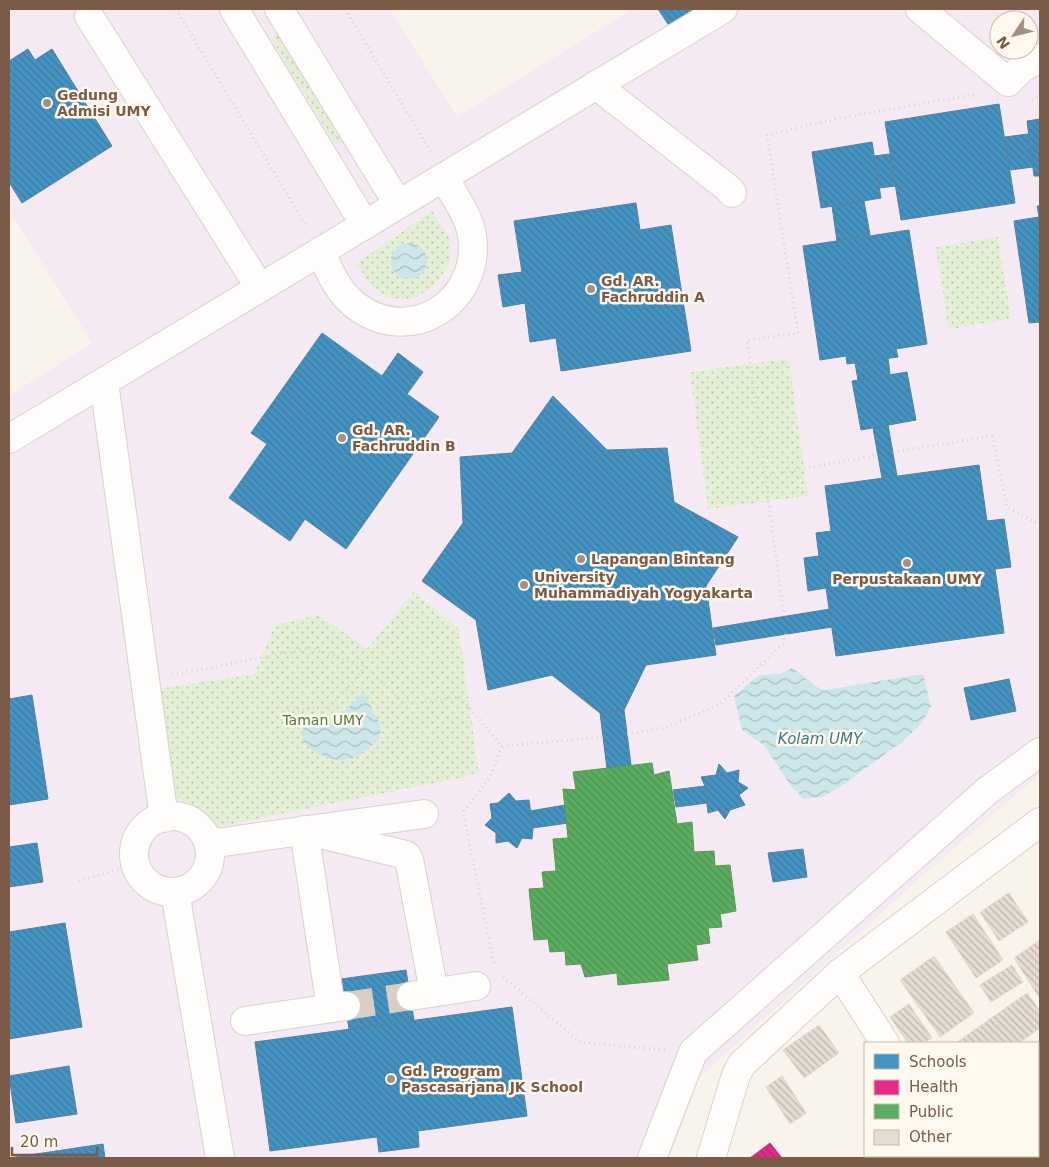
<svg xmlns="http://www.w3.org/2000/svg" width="1049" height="1167" viewBox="0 0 1049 1167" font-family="'DejaVu Sans',sans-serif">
<defs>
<pattern id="park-dots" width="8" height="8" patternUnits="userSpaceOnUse" patternTransform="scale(1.25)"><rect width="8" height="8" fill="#e4f0d5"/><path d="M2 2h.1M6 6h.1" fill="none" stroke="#bec5af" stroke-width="1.8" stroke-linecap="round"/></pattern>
<pattern id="water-waves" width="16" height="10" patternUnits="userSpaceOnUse" patternTransform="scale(1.25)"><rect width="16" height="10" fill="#cce7ea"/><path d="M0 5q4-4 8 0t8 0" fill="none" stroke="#aabec0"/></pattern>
<pattern id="schools-back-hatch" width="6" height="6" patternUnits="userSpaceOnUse" patternTransform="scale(1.25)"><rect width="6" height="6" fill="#4393c3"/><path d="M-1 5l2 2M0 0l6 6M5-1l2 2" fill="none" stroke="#3d7ba0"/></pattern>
<pattern id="health-back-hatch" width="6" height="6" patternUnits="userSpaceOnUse" patternTransform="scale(1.25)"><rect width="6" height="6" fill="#e7298a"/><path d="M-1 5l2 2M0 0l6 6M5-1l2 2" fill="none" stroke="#b6266d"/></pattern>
<pattern id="public-back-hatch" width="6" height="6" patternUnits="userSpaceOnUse" patternTransform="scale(1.25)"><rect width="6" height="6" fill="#5aae61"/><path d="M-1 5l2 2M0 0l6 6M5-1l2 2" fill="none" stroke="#4f9152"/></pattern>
<pattern id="building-back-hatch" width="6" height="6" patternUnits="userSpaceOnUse" patternTransform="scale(1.25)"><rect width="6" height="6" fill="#e5dcd3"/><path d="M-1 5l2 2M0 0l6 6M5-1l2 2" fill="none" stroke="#beb5ad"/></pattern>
</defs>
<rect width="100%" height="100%" fill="#f8f4ec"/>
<path fill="#f5eaf4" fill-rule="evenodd" d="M9,9H390L457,117L633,9H1040V774L920,878L699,1078L669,1158H9V396L92,343L9,210ZM999,20H1029V50H999Z"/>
<g fill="url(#park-dots)">
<polygon points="274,34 279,34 342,141 339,144 335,144 272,40"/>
<polygon points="432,211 450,238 450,262 437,283 414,299 390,298 373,288 356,264"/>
<polygon points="998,237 1011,319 951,329 948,326 936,247"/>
<polygon points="789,359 808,496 708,509 690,372"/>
<polygon points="414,591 459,629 479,774 217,827 168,790 158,689 254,674 275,625 319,615 367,649"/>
</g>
<g fill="url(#water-waves)">
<circle cx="409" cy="261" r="18"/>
<path d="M792,668C804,675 810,685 824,690L923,674L931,707L921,724L903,741L840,787L822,797L803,799L788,782L765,746L742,730L734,696L759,675L780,674Z"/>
<path d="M364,692L381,727L378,741C370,746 363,753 355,757C338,766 313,754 302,740L304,723L336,719Z"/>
</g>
<g fill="url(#schools-back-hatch)" stroke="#53829e">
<polygon points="658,9 705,9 672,30"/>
<polygon points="28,49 35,60 52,49 112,146 22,203 9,182 9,61"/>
<polygon points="999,104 1015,203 901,220 885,122"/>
<polygon points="1040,119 1040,176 1034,176 1027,121"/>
<polygon points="1028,134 1033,167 1010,170 1005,137"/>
<polygon points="872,142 881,198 821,208 812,152"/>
<polygon points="890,154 895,186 880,188 874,156"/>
<polygon points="864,201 870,235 837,241 832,206"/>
<polygon points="636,203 640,230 671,225 691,351 561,371 556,338 530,342 525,303 503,307 498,275 522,272 514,221"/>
<polygon points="1037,206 1040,206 1040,322 1029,323 1014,221 1039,217"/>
<polygon points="909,230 927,344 896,349 898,357 847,364 846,356 820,360 803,246"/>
<polygon points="322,333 382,376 398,353 423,372 407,394 439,417 346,549 305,519 290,541 229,498 267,444 251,433"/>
<polygon points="888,358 890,374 858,380 855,363"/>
<polygon points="907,372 916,420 861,430 852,381"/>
<polygon points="553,396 607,450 667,448 674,502 738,537 706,586 716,655 646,665 624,710 600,713 552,675 488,690 476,620 422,581 463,523 460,457 512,453"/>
<polygon points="888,425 897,476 882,478 873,428"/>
<polygon points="979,465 987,521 1004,519 1011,567 995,569 1004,633 836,656 826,588 808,591 804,558 819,556 816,533 831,531 825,486"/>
<polygon points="830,609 832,627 716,645 713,628"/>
<polygon points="1009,679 1016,711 971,720 964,688"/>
<polygon points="32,695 48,799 9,805 9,699"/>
<polygon points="624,710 631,765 607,769 600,713"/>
<polygon points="719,764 727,773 739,770 738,782 748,788 739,795 745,805 730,810 725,819 718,810 708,813 705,786 701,777 716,775"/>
<polygon points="705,786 707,803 676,807 673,790"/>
<polygon points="509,793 516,801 529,800 533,828 532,839 522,838 517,848 508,841 496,843 496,833 485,825 492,818 490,804 498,803"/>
<polygon points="565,805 568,823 533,828 530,811"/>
<polygon points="37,843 43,882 9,887 9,847"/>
<polygon points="803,849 807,877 773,882 768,853"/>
<polygon points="65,923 82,1027 9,1039 9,932"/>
<polygon points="406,970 414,1020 349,1029 341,979"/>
<polygon points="512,1007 527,1116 418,1131 419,1147 379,1152 377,1137 270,1151 255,1042"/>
<polygon points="69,1066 77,1114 16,1123 9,1076"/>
<polygon points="103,1144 105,1158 9,1158"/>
</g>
<polygon fill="url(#health-back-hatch)" stroke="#c63876" points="770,1143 782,1158 750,1158"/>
<polygon fill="url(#public-back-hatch)" stroke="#63955a" points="652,763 654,775 669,771 677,824 692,822 694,852 714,851 715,866 730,865 736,911 720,914 722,927 708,928 710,943 696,945 698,960 667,964 669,980 618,985 617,973 585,977 581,964 566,965 565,951 550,952 548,939 534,940 529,889 544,888 542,872 556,871 553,839 568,838 563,789 576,790 573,772"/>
<g fill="url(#building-back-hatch)" stroke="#e2d7cd">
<polygon points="1009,893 1028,922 999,941 980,912"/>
<polygon points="973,914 1003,960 976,978 946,932"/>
<polygon points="1040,940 1040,999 1014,958"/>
<polygon points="934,956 974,1013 940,1037 900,980"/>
<polygon points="1012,965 1023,982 991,1002 980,985"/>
<polygon points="1027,993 1040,1011 1040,1028 1019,1043 956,1043"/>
<polygon points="909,1004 932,1038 924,1043 908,1043 890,1017"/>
<polygon points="819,1025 839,1053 804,1078 783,1050"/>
<polygon points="782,1076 806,1113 790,1124 766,1087"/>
<polygon points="884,1156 929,1156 925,1158 886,1158"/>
</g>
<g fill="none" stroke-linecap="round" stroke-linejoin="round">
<polyline stroke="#d8cec3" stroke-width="28" stroke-dasharray="28 14" stroke-linecap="butt" points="346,1006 411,996"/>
<defs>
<g id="minor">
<polyline points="234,9 365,225"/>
<polyline points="279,9 398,204"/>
<polyline points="920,9 1008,82 1022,68 1040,58"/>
<polyline points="89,16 260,288"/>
<polyline points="596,85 729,189 732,193"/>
<path d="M321,251C328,270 338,292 355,305C410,348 482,302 472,235C469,215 453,195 444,177"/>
<polyline points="104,382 164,818"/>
<polyline points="9,439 723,9"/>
<circle cx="172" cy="854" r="38"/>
<polyline points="209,844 424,814"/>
<polyline points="175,892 220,1158"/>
<polyline points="840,973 885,1043"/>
<polyline points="411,996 476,986"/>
<polyline points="331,1008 304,830 406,855 409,859 434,992"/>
<polyline points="245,1021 346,1006"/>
<polyline points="954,1156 956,1158"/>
<polyline points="652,1158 693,1052 987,791 1040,752"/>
<polyline points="711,1158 736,1075 742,1064 840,973 1040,822"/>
</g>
</defs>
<use href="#minor" stroke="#d7d1c9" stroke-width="30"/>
<g stroke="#dbd3cd" stroke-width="3" stroke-dasharray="1 4" stroke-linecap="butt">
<polyline points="176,9 307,227"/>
<polyline points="345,9 431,152"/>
<polyline points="1032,100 1040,95"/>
<polyline points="893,452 992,436 1007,507 1040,525"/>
<polyline points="765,476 877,455"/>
<polyline points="784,616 747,340 798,333 767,135 840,118 978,94"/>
<polyline points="172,675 310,648 365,666 405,705 460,697 502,746 489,779 463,812 494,964"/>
<polyline points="283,712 331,706 366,667"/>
<polyline points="627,734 664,728 719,705 783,644 786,633"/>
<polyline points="502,746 603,737"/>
<polyline points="79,881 135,865"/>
<polyline points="503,977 580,1042 665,1050"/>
</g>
<use href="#minor" stroke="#fefdfc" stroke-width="28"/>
</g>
<g fill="#a59181" stroke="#fff8ee" stroke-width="2">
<circle cx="47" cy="103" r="5"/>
<circle cx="591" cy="289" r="5"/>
<circle cx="342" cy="438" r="5"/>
<circle cx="581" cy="559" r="5"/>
<circle cx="907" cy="563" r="5"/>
<circle cx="524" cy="585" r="5"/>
<circle cx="391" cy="1079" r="5"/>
</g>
<g text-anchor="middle" stroke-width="5" stroke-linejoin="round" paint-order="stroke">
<g font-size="14" font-weight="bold" fill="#795b48" stroke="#fff8ee" text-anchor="start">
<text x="57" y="100">Gedung<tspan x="57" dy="16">Admisi UMY</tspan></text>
<text x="601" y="286">Gd. AR.<tspan x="601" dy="16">Fachruddin A</tspan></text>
<text x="352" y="435">Gd. AR.<tspan x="352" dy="16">Fachruddin B</tspan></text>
<text x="591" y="564">Lapangan Bintang</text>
<text x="534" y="582">University<tspan x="534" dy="16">Muhammadiyah Yogyakarta</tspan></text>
<text x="907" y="584" text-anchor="middle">Perpustakaan UMY</text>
<text x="401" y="1076">Gd. Program<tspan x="401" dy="16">Pascasarjana JK School</tspan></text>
</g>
<g font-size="14" fill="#4e7a3c" stroke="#fff8ee">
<text x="323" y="725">Taman UMY</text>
</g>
<g font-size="15" font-style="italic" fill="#3d7a87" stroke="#fff8ee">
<text x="820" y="744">Kolam UMY</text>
</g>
</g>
<rect width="1049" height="1167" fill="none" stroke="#795b48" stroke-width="20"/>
<rect x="864" y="1042" width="175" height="115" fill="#fff8ee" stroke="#c9b9ac"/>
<rect x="874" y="1054" width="25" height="15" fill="#4393c3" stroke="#c9b9ac"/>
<text x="909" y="1067" font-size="15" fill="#795b48">Schools</text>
<rect x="874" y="1080" width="25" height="15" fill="#e7298a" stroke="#c9b9ac"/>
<text x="909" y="1092" font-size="15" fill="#795b48">Health</text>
<rect x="874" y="1104" width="25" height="15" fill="#5aae61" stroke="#c9b9ac"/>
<text x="909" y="1117" font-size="15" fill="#795b48">Public</text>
<rect x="874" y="1130" width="25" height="15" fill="#e5dcd3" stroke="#c9b9ac"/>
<text x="909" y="1142" font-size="15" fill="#795b48">Other</text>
<g transform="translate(1014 35) rotate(235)"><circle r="24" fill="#fff8ee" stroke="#c9b9ac"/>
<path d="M0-4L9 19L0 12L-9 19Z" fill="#a59181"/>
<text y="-8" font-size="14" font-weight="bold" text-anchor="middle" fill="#795b48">N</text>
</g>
<path d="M12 1147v8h85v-8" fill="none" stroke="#795b48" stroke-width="2.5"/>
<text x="20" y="1147" font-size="15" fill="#795b48" stroke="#fff8ee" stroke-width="4" paint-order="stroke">20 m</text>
</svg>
